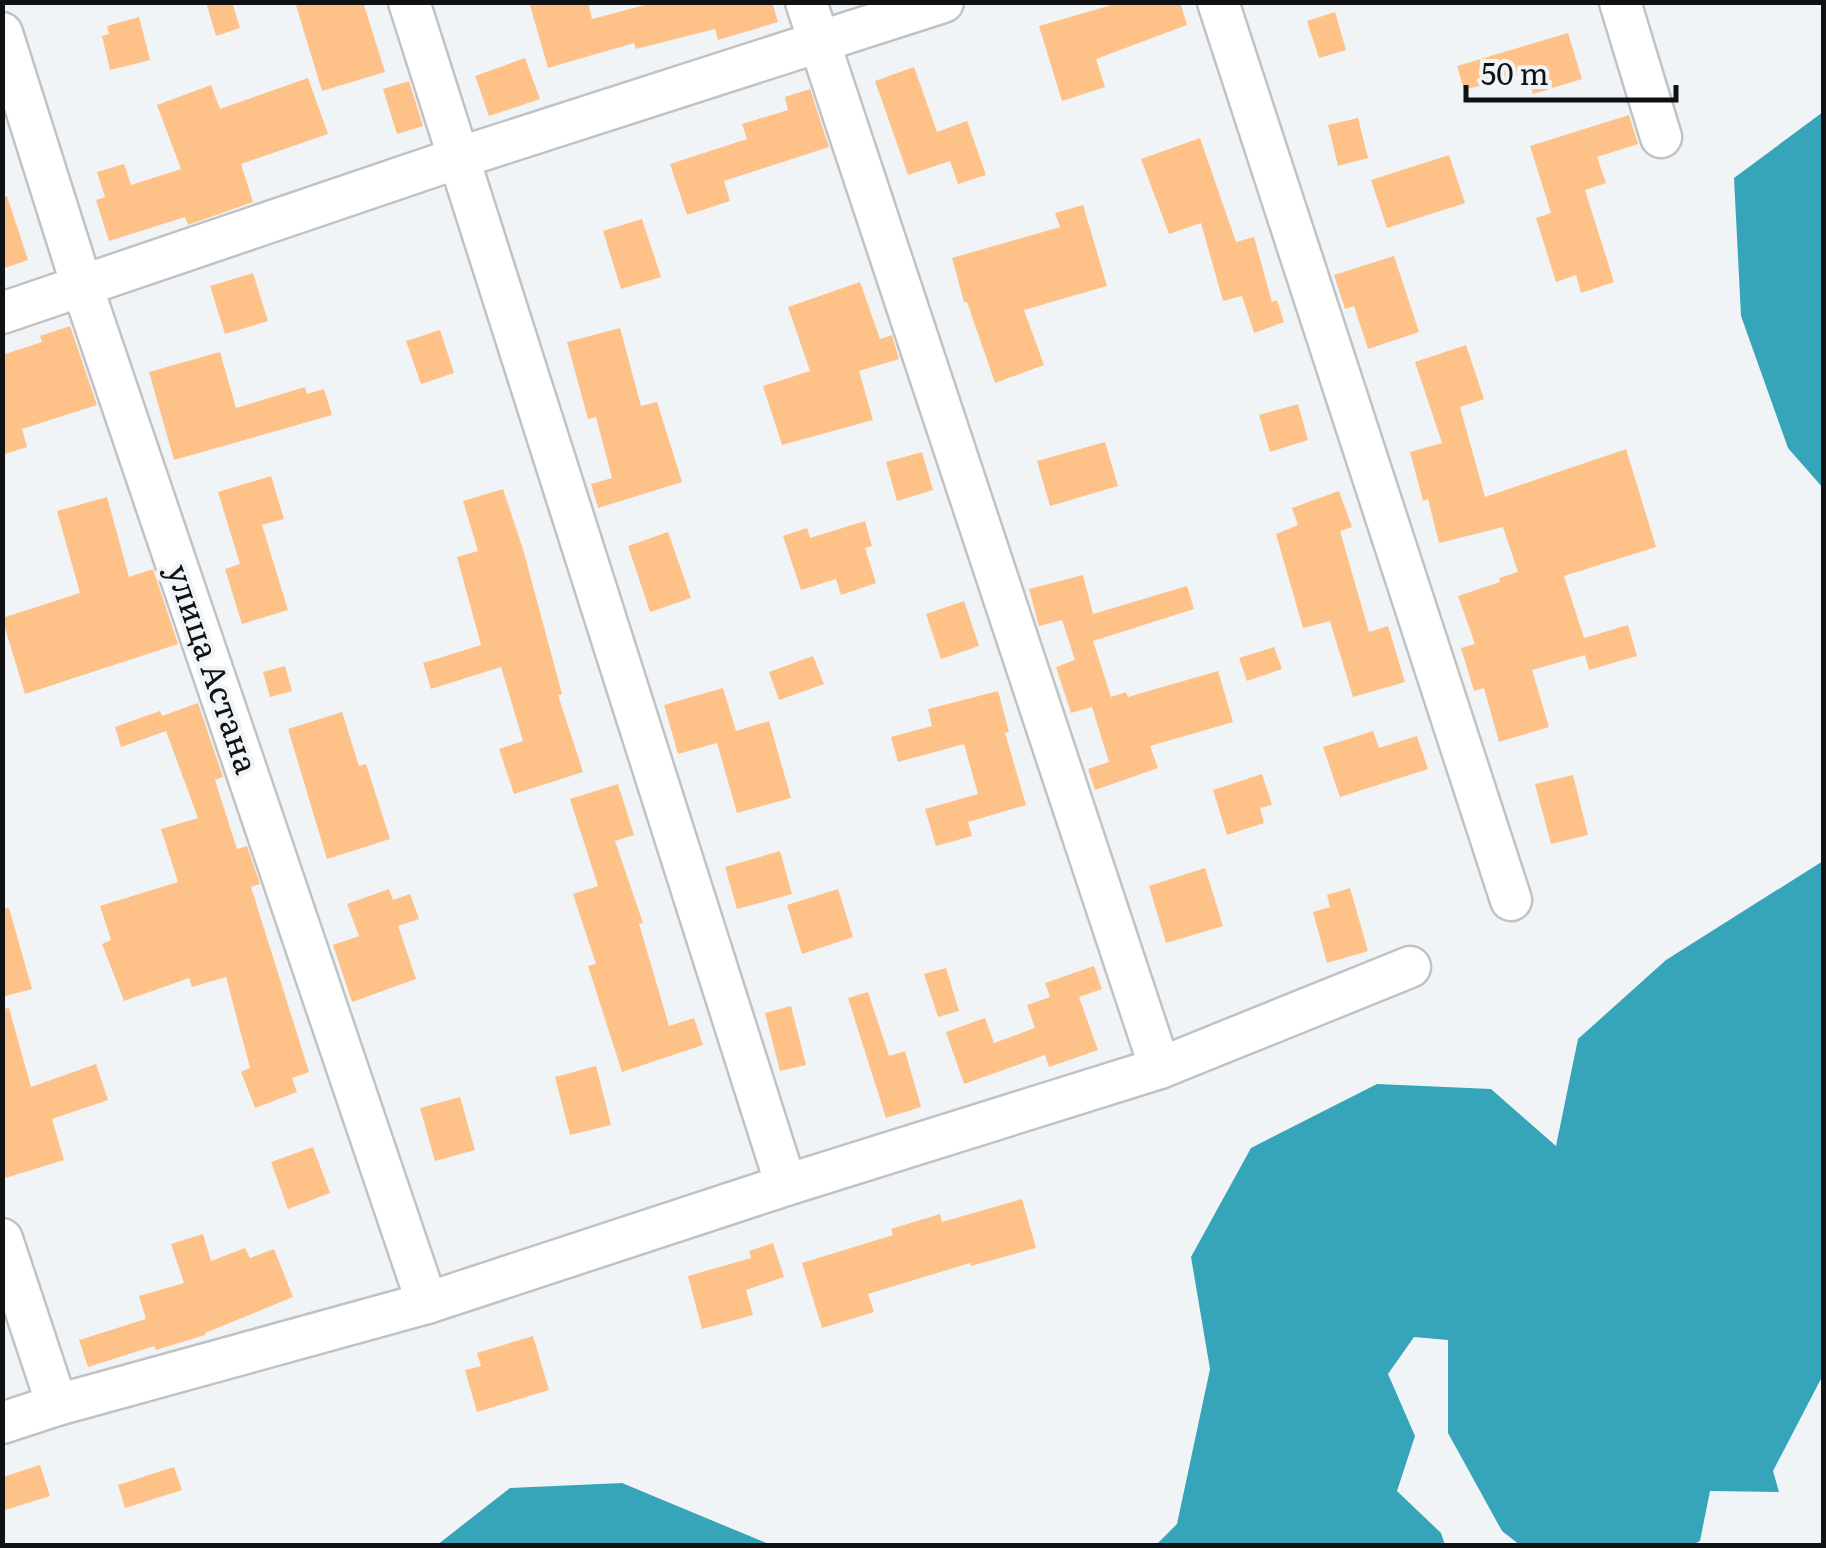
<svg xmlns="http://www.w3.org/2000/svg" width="1826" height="1548" viewBox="0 0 1826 1548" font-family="Literata,serif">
<rect width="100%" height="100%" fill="#f1f4f7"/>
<g fill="#36a4b9">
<polygon points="1823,112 1823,488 1788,448 1741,316 1734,178"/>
<polygon points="1823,861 1823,1375 1773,1471 1779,1492 1710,1491 1700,1541 1692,1545 1520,1545 1502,1531 1448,1433 1448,1340 1414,1337 1388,1374 1415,1436 1397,1491 1441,1533 1445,1545 1156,1545 1177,1524 1210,1369 1191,1257 1251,1148 1377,1084 1491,1089 1556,1146 1578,1039 1666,960"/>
<polygon points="622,1483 771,1545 437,1545 510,1488"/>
</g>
<g fill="#fec288">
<polygon points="206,2 232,2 240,28 216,36"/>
<polygon points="295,2 363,2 385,72 322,91"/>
<polygon points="529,2 588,2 592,19 656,2 772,2 778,22 718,40 715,29 636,49 634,43 548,68"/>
<polygon points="1122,2 1180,2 1187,25 1096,59 1105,87 1062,101 1039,26"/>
<polygon points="1335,12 1346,50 1319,58 1307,21"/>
<polygon points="139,17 150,60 110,70 102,36 109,34 107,26"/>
<polygon points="1568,33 1582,79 1533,94 1526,73 1464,90 1457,66"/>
<polygon points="525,58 540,99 489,116 475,76"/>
<polygon points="914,67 937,132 967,121 986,175 958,184 950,161 908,175 875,81"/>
<polygon points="308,78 328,134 241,164 253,202 188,225 185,217 109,241 96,200 105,197 97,172 124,164 131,185 181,169 157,105 211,85 220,109"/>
<polygon points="409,81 423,126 397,134 383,89"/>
<polygon points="810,89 829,147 724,181 730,201 687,215 670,164 747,139 742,124 788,110 785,97"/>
<polygon points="1629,115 1638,144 1597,157 1606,183 1585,190 1614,282 1581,293 1576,275 1556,282 1536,218 1551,213 1530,146"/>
<polygon points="1358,118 1368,158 1338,166 1328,125"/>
<polygon points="1200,138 1236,242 1254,237 1272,302 1277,300 1284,322 1254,333 1242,296 1223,301 1201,223 1169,234 1141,159"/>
<polygon points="1449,155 1465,203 1387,228 1371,180"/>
<polygon points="7,196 28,260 2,269 2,197"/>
<polygon points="1083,205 1107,286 1024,310 1044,365 995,383 967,302 964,302 952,258 1060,227 1055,213"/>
<polygon points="642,219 661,277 621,289 603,231"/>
<polygon points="1394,256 1419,332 1368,349 1354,306 1345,309 1334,275"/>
<polygon points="253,273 268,321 225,334 210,286"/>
<polygon points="860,282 880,339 892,335 899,359 859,371 873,420 782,445 763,386 810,371 788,307"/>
<polygon points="70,326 97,405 22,429 27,447 2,455 2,355 42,342 40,336"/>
<polygon points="620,328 641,406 657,402 682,482 598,508 591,484 612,478 596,417 588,419 567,342"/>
<polygon points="440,330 454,373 421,384 406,341"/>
<polygon points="1466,345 1484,399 1460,407 1485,497 1626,449 1656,547 1564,576 1584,638 1628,625 1637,656 1589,670 1585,655 1532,670 1549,727 1499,742 1484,688 1474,691 1461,648 1475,644 1458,596 1500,582 1499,578 1518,572 1503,527 1439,543 1428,499 1423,501 1410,452 1442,443 1415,362"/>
<polygon points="220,352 236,408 305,387 307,394 324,389 332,415 174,460 149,372"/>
<polygon points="1298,404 1308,440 1270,452 1259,415"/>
<polygon points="1105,442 1118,486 1050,506 1037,461"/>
<polygon points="922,452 933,490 897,501 886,462"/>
<polygon points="271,476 284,519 262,525 288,610 242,624 225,569 240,564 218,492"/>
<polygon points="503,489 523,549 562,694 558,695 583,772 514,794 499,749 523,741 501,667 431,689 423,663 481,645 457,557 478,551 463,501"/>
<polygon points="1339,491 1352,527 1340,531 1369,632 1388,626 1405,682 1353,697 1330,621 1303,628 1276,534 1298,525 1292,508"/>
<polygon points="107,497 129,577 153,569 178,644 25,694 2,618 80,593 57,511"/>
<polygon points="865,521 872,546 865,548 876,583 841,595 836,579 801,590 783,536 807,528 810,538"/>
<polygon points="668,532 691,598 650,612 628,546"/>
<polygon points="1083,575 1093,614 1187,586 1194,609 1093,641 1111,697 1126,692 1128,697 1218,671 1233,722 1150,746 1158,768 1095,790 1088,769 1109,762 1092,707 1071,713 1056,667 1075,660 1062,620 1039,626 1029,589"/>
<polygon points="964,601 979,646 941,659 926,614"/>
<polygon points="1274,647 1282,669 1247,681 1239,658"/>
<polygon points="813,656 824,684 779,700 769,672"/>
<polygon points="285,666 292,691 270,697 263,672"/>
<polygon points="723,688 736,731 769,721 791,798 737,813 717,743 678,754 664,705"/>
<polygon points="998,691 1009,732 1005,733 1026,805 968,822 972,836 936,846 925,809 978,794 964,744 898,762 891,737 932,726 928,709"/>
<polygon points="198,703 223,777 215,780 237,849 247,846 260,884 251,887 309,1072 292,1078 297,1092 255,1108 241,1072 250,1068 226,977 192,987 189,978 124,1001 102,944 111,940 100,906 178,882 161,829 198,818 166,731 121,747 115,727 160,711 162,716"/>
<polygon points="342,712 359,766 366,764 390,839 327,859 288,729"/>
<polygon points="1373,731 1379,748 1417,736 1428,769 1340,797 1323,747"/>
<polygon points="1262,774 1272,805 1260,808 1264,823 1227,835 1213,790"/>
<polygon points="1573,775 1588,835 1551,844 1535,784"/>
<polygon points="618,784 634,835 615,841 643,923 639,924 669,1026 694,1018 703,1045 622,1072 588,966 596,964 573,894 598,886 570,799"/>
<polygon points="780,851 792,894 737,909 725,867"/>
<polygon points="1205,868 1223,926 1166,943 1149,886"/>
<polygon points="1350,888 1368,951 1327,963 1313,912 1330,907 1327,895"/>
<polygon points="389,889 393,900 410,894 419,919 398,926 416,979 352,1002 333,945 359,936 347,904"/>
<polygon points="838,889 853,937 802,954 787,905"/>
<polygon points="9,908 32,989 2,997 2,909"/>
<polygon points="1094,966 1102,989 1079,997 1098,1050 1049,1067 1045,1055 964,1084 946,1032 985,1018 994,1043 1035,1028 1027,1005 1050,997 1045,983"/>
<polygon points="946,968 959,1011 938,1017 924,974"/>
<polygon points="868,992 889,1056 905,1051 921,1107 886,1118 848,998"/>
<polygon points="791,1006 806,1065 780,1071 765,1013"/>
<polygon points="9,1008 31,1087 96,1064 108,1100 52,1119 64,1160 2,1179 2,1009"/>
<polygon points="596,1066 611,1125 570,1135 555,1077"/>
<polygon points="460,1097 475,1150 435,1161 420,1108"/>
<polygon points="313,1147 330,1193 288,1209 271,1162"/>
<polygon points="1022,1199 1036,1248 971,1266 970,1263 868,1294 874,1312 822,1328 802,1263 893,1235 891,1229 940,1214 942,1222"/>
<polygon points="203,1234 211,1261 245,1248 250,1258 274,1249 293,1297 205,1333 205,1335 156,1350 154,1346 88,1367 79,1340 146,1319 139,1296 184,1283 171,1244"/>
<polygon points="773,1243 784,1277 746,1290 753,1315 702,1329 688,1276 751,1258 749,1251"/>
<polygon points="533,1336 549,1390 477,1412 465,1370 481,1366 477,1353"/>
<polygon points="40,1465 50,1496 2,1511 3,1477"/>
<polygon points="174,1467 182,1490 125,1508 118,1485"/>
</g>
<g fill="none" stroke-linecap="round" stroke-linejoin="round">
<defs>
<g id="minor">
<polyline points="409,2 786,1185"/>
<polyline points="806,2 1160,1068"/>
<polyline points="1218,2 1511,900"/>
<polyline points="1620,2 1661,137"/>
<polyline points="2,33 82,286 427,1303"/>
<polyline points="2,313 458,158 943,2"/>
<polyline points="2,1239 57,1405"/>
<polyline points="2,1423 57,1405 427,1303 786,1185 1160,1068 1410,967"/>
</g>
</defs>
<use href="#minor" stroke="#c0c3c6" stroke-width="45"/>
<use href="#minor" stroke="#fff" stroke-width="40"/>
</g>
<g text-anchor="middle" stroke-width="9" stroke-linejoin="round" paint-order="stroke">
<g font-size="32" fill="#101112" stroke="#f1f4f7">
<text transform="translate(212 669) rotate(71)" y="11">улица Астана</text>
</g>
</g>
<rect width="1826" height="1548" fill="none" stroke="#101112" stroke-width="10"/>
<path d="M1466 85v15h210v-15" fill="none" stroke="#101112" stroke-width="5"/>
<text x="1481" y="85" font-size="30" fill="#101112" stroke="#f1f4f7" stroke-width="8" paint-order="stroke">50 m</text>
</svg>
